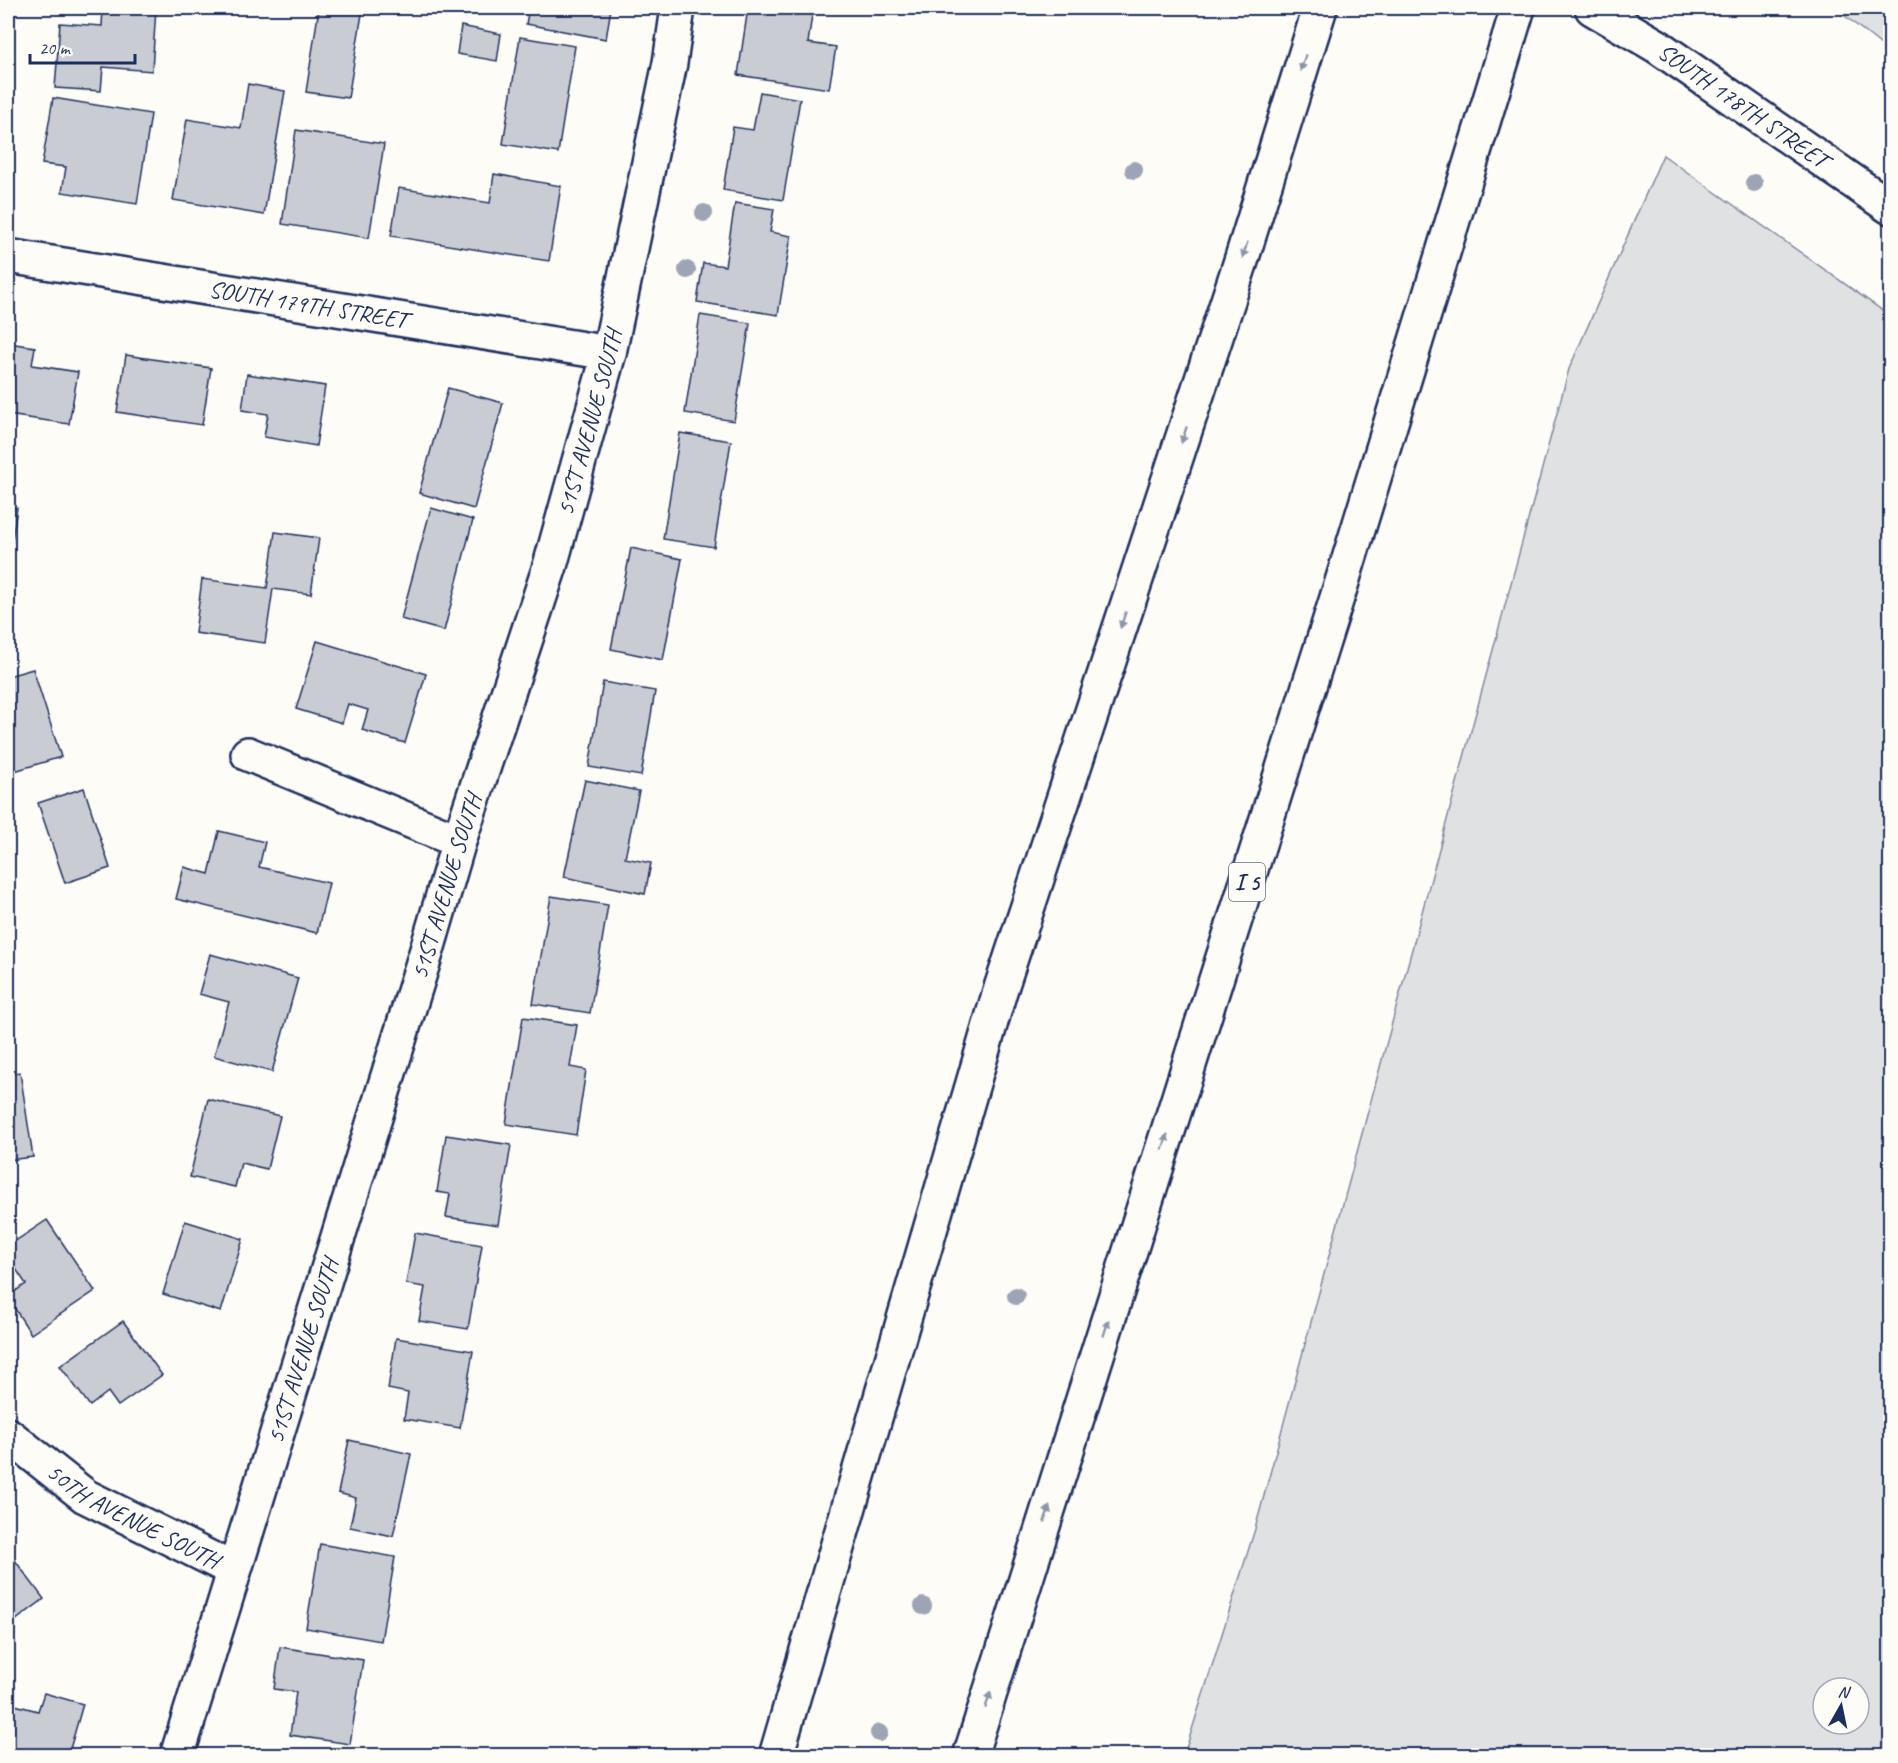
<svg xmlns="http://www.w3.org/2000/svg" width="1898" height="1763" viewBox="0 0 1898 1763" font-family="Caveat,sans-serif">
<rect width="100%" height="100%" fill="#fdfcf7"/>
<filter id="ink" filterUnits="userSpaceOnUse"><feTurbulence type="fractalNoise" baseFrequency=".0167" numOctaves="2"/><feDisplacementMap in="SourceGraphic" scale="12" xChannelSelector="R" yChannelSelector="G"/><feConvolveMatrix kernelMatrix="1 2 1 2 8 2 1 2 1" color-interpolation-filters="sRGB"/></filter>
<g filter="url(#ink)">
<g fill="#e0e1e3" stroke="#7e88a0" stroke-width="1.5" fill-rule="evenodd">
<polygon points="1835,8 1890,8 1890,52"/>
<path d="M1663,155L1890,316V1755H1184L1255,1529L1569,369ZM1823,1688H1859V1724H1823Z"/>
</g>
<g fill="#c9ccd3" stroke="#1b2f5e" stroke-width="1.5">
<polygon points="103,8 156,8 152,71 103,67 101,91 55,88 60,23 102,26"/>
<polygon points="319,8 363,8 348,98 306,92"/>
<polygon points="529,8 611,8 606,39 526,24"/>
<polygon points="748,8 813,8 808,43 836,47 829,89 738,75"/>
<polygon points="461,26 501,34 497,61 457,54"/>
<polygon points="520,37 575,46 558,153 503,144"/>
<polygon points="248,84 285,91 264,215 173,200 187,119 241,128"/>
<polygon points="760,92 800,99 783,200 723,190 733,127 753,130"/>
<polygon points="53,98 151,114 137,204 62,192 66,167 42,164"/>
<polygon points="296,130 384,144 369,238 282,224"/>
<polygon points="494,174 561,186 549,261 391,236 399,188 490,203"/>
<polygon points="735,203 774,209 770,232 791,236 778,315 697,302 703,263 725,266"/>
<polygon points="700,315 750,323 734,421 685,413"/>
<polygon points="8,343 35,347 32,365 78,372 69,424 8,415"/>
<polygon points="126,355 211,368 202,425 117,412"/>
<polygon points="247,374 325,386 316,446 264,437 268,414 242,410"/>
<polygon points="448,388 503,403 474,509 419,493"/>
<polygon points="680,433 731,441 714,547 663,539"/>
<polygon points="8,507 17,508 8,566"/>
<polygon points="431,508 473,520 444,631 401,619"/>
<polygon points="275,532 319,538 311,594 273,589 265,643 195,633 202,579 267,588"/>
<polygon points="631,548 682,559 663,660 611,649"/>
<polygon points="317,641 426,674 405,743 362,730 368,710 348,704 342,723 296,709"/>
<polygon points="33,669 61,757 8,773 8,676"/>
<polygon points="603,682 655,691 641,776 589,767"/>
<polygon points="585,780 639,791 625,858 651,863 645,894 564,877"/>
<polygon points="84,788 110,868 65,883 38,803"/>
<polygon points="219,831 265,842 259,867 329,883 317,933 176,899 184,867 209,874"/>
<polygon points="551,896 608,905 590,1013 533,1004"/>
<polygon points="210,954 298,978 272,1072 214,1056 229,1002 199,994"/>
<polygon points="523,1017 577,1025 570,1067 586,1070 576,1135 506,1124"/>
<polygon points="20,1072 33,1157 8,1160 8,1074"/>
<polygon points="208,1099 280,1116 267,1169 241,1163 235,1187 190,1177"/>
<polygon points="446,1135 511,1145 498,1225 446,1217 450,1194 437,1192"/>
<polygon points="47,1220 95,1291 31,1334 8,1298 8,1296 26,1284 8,1257 8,1246"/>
<polygon points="185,1221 243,1239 221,1312 163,1294"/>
<polygon points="415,1233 482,1245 468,1329 419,1321 425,1287 406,1284"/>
<polygon points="123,1321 162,1375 118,1406 108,1392 90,1406 60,1366"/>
<polygon points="396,1338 473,1351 460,1428 404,1419 408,1393 388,1389"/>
<polygon points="349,1440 411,1454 393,1536 350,1527 356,1498 338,1493"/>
<polygon points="320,1544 395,1557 381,1641 306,1628"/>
<polygon points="8,1551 44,1599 8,1626"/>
<polygon points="280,1647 363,1660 350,1744 290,1735 296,1692 274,1689"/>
<polygon points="44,1693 83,1704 68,1756 8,1756 8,1729 15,1705 38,1711"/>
</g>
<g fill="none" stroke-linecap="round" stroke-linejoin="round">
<defs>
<g id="minor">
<path id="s1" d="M8,256L609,353"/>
<polyline points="248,754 459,841"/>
<path id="s2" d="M8,1435L85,1496L234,1570"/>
<path id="s3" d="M177,1756L427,950L459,841L550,566L609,353L670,63L678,8"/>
</g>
<g id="tertiary">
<path id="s4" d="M1592,8L1657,46L1890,207"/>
</g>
<g id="motorway">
<polyline points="776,1756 1000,991 1241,261 1320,8"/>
<polyline points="970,1756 1342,582 1518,8"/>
</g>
</defs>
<use href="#minor" stroke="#1b2f5e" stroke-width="38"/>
<use href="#tertiary" stroke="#1b2f5e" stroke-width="38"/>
<use href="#motorway" stroke="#1b2f5e" stroke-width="38"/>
<use href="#minor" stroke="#fdfcf7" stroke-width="33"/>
<use href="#tertiary" stroke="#fdfcf7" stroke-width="33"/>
<use href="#motorway" stroke="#fdfcf7" stroke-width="33"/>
</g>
<g fill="#9ca4b5">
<circle cx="1134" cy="170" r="9"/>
<circle cx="1754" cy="183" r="9"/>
<circle cx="704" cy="213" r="9"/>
<circle cx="687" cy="270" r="9"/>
<circle cx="1016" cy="1296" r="9"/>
<circle cx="923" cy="1606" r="9"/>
<circle cx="879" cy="1733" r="9"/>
</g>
<defs><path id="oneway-solid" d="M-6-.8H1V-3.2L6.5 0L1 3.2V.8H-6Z" transform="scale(1.5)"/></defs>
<g fill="#8c96aa">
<use href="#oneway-solid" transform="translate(1303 63) rotate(107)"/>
<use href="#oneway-solid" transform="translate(1245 250) rotate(107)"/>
<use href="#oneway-solid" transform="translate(1184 435) rotate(108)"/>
<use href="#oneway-solid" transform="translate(1123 620) rotate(108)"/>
<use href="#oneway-solid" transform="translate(1165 1142) rotate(-72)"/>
<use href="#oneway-solid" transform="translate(1106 1328) rotate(-72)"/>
<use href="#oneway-solid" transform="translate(1047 1514) rotate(-72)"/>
<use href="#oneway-solid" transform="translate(988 1700) rotate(-72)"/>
</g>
</g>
<g text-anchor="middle" stroke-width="5" stroke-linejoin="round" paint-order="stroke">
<rect fill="#fdfcf7" stroke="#5f6c8c" stroke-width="1.5" x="1229" y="863" width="36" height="38" rx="4.5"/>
<g font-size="22" font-weight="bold" fill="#1b2f5e">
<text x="1247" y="890">I 5</text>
</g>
<g font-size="24" fill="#1b2f5e" stroke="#fdfcf7">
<text dy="8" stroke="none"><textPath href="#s4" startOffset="180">SOUTH 178TH STREET</textPath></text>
<text dy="8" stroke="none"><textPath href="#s1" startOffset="304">SOUTH 179TH STREET</textPath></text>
<text dy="8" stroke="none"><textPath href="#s3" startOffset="1396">51ST AVENUE SOUTH</textPath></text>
<text dy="8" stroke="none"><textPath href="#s3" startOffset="910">51ST AVENUE SOUTH</textPath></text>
<text dy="8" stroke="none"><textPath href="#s3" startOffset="424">51ST AVENUE SOUTH</textPath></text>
<text dy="8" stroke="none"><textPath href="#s2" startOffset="150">50TH AVENUE SOUTH</textPath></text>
</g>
</g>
<rect width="1898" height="1763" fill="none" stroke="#fdfcf7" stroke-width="30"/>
<rect x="15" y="15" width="1868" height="1733" fill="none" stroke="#1b2f5e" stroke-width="2" filter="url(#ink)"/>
<g transform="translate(1841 1706) rotate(9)"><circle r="28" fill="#fdfcf7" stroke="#a3aaba" stroke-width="1.5"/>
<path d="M0-4.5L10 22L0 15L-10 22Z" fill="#1b2f5e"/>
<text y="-9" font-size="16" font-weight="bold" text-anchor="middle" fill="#1b2f5e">N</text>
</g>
<path d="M30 54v9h105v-9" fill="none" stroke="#1b2f5e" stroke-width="3"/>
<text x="39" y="54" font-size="18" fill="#1b2f5e" stroke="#fdfcf7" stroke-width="4.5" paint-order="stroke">20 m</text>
</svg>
